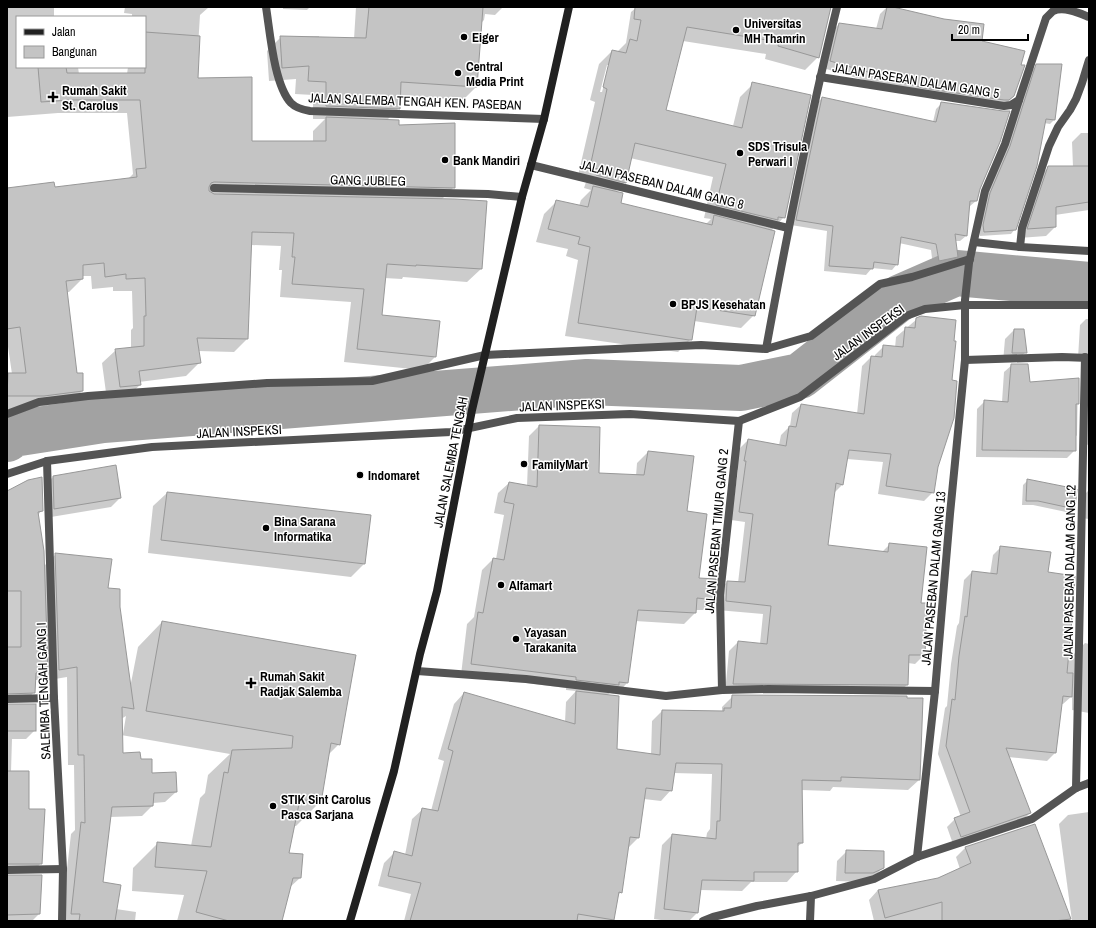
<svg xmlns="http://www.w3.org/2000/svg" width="1096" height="928" viewBox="0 0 1096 928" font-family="'Archivo Narrow',sans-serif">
<rect width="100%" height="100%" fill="#fff"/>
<g fill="#0003" fill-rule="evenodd">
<polygon points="7,7 54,7 54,17 17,17 17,67 78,67 79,74 127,74 128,67 145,67 145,17 132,17 132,14 124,13 125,7 209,7 200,15 196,79 251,142 313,142 313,131 325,119 313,119 313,95 295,94 296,79 269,81 267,51 280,38 319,36 319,38 354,39 356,7 503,7 495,15 485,14 484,20 481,23 476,87 463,100 399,95 399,108 387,120 398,126 454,187 442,199 481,269 467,282 403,277 402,279 384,278 381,315 435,357 422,370 344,362 351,302 280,297 282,270 279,270 281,246 251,245 247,339 234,352 198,351 200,362 186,376 139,382 140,385 126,398 107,400 102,363 116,350 131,348 131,330 133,328 132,291 113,291 113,287 92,289 91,276 82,276 82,279 69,292 67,292 77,374 82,391 69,404 30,409 7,409 7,375 12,374 7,340 7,189 54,188 127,180 133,174 127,113 58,113 7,117"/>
<polygon points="283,7 310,7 307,10 283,9"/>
<path d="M637,7H831L818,57L805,70L765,59L766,54L683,41L665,111L733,126L740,97L753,84L784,217L771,231L754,315L741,328L694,321L691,339L678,352L565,336L578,260L566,256L568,249L536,242L544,214L557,201L579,206L581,200L591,190L584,188L586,182L577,180L595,102L590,100L599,64L612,51L617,52L626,43L631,12ZM607,65H609L602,92H600ZM630,158L713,177L704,218L711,219L706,224L620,204L615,192L625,182Z"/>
<polygon points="887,7 981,42 1014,96 1006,104 915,95 823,68 832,31 839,24 876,29 880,14"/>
<polygon points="1037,65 1054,120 1050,124 1044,123 1015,229 1011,234 980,236 979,230 986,198 1032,70"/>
<polygon points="1089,71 1089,99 1088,99 1087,73"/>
<polygon points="822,98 933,122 936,109 942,103 979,189 976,201 970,206 969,206 966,236 960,241 955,241 957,257 951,262 933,266 931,250 899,243 897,264 892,270 872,268 866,275 824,271 827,231 791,225 816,104"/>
<polygon points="1081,133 1089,133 1089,210 1055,215 1055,227 1046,236 1019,238 1039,176 1049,167 1073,167 1072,142"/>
<polygon points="917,319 937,467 933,492 924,501 878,494 883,462 847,459 843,484 834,493 827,546 881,553 890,544 920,604 924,655 915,664 908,663 907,685 898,693 725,693 729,651 738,642 760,644 763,614 717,610 719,590 727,582 738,583 745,522 731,520 738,470 736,469 739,449 748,440 779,445 781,435 790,426 792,413 801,405 857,414 862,366 871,357 875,358 875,355 884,346 895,348 896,337"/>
<polygon points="1086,319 1089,319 1089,445 1083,444 1088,367 1078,358 1080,325"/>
<polygon points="1014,330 1026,352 1016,361 1003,362 1005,339"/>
<polygon points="1012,365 1029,383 1078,379 1077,435 1075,438 1075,450 1067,458 976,457 977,409 985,401 1002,402 1004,372"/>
<polygon points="539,426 598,474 636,476 637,463 648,452 685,512 698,579 714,600 703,610 695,610 695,613 684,624 635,621 627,683 617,694 610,693 607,695 616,750 651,755 652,721 662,711 722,712 722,707 733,696 919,780 908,790 833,787 830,791 801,790 802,843 797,847 797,871 787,882 751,882 742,891 700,890 697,913 689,921 668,921 654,919 662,845 672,835 706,839 707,833 710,829 712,774 673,773 671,790 661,801 644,799 638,838 628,848 621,892 617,896 612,921 404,921 411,894 378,886 384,863 394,853 405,855 412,819 423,809 431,811 444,761 438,759 454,704 464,693 565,722 566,702 576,691 566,690 566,688 461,675 467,624 474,617 482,570 493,559 496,559 504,515 494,513 498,493 509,483 527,486 529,436"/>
<polygon points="53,477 120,498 111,507 45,518 44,486"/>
<polygon points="1028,480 1076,490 1075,509 1071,513 1033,505 1022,505 1023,485"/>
<polygon points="1088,491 1089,491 1089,519 1081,518 1082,497"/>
<path d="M7,492L42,510L38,515L44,566L56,554L107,588L119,608L130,688L138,647L162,622L339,744L328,755L320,802L296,826H294L288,854L300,878L289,888L281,921H177L184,895L132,891L133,868L158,843L191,846L200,798L205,793L208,775L230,754L121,735L122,754L140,760L151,774L176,792L165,802L153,803L152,806L142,816L110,817L102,883L116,909L136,912L135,921H61L71,834L75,830L74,765H68L67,677L49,680L48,669L38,680H35L34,692L26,701L7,702ZM126,716L123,734L121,719Z"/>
<polygon points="167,493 364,564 351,577 148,553 153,506"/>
<polygon points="1001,547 1047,573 1069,642 1073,642 1072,656 1085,643 1089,644 1089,713 1072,710 1072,696 1063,704 1061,704 1055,753 1047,761 1008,757 1030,813 1022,821 953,844 947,827 955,819 961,817 938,754 945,708 947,706 951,664 957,626 959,623 964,580 972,572 990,574 993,555"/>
<polygon points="7,705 35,730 26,739 12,739 11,772 28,810 41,863 33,872 7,873"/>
<polygon points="1089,812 1089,921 1072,921 1059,824 1068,815"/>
<polygon points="1034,825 1071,921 874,921 869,900 878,890 939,879 960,869 956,857 965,848"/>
<polygon points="846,852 883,868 873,877 863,882 836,881 837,861"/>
<polygon points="7,876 39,914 32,921 7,921"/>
</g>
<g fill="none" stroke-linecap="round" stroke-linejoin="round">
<polyline stroke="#a2a2a2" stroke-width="46" points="7,439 13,434 103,420 587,382 741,388 800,376 901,297 956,273 1089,285"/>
</g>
<g fill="#c4c4c4" stroke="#989898">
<polygon points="369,7 483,7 477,87 401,82 400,109 326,106 326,82 308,81 309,66 282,68 280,36 366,38"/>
<polygon points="635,7 831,7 819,58 778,46 779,42 687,27 666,110 742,128 752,82 811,95 785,218 778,217 778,220 716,205 726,164 635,143 626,183 596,175 598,169 590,167 607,89 603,87 612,50 626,53 630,39 637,41 641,20 634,19"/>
<polygon points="887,7 893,7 944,19 984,24 982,41 1025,51 1021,65 1025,65 1014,96 1009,100 1004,100 923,88 830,61 839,23 882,29"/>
<polygon points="145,32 200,36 198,78 252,77 252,141 326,141 326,117 399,120 399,125 455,123 455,188 214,182 211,183 209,187 209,191 214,194 455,199 487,201 482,269 416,265 416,266 387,264 382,315 440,321 436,357 357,349 364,289 292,284 295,257 292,257 294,233 252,232 248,339 197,338 201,363 139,371 141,385 120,387 115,349 144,346 144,316 146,316 145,278 126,279 126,274 105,277 104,263 83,265 83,279 66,281 77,373 83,373 83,391 44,396 7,396 8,373 26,373 20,327 7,329 7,188 54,182 55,187 137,177 136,169 146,168 140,100 71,100 41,102 38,67 66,67 67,73 145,73"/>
<polygon points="1036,64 1062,64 1055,120 1046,119 1037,166 1016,230 984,232 983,225 990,193 1010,146"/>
<polygon points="822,97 936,122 941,102 1003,111 1010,111 1000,142 980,189 977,201 970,201 967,236 955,234 958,257 939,261 936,244 901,237 898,265 874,262 873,269 829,266 833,226 796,220"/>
<polygon points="1048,166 1089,166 1089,202 1056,207 1056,227 1027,229"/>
<polygon points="593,186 623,193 621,203 712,225 714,215 775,231 755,316 697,307 692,340 689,340 578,323 590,247 578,244 580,237 548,229 556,200 588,207"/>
<polygon points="921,316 956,320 954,341 956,341 952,380 957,381 954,418 938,467 934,493 886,486 891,454 849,450 843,485 836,483 828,545 888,552 889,543 927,547 921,603 927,603 925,655 909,655 908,685 733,684 738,641 767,644 771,606 726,601 727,581 745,582 753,514 739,512 746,461 744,461 748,439 786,446 789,426 796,427 801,404 864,414 871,356 882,357 883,345 903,347 905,327 915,328 916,318"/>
<polygon points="1014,329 1024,329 1027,353 1012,353"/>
<polygon points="1011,364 1028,364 1030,382 1079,378 1079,404 1076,404 1076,451 982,450 984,400 1008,402"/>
<polygon points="539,425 600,427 599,473 644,475 648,451 694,456 687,511 707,514 699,578 716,579 715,600 697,598 696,613 638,610 628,683 619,682 619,685 576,680 576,677 471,664 478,612 483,613 493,558 504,560 514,504 504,502 509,482 537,487"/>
<polygon points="116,465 121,498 54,509 53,476"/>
<polygon points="42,477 43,511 38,512 44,551 48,671 36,673 35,693 7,694 7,647 21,647 21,591 7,591 7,491 28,480"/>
<polygon points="1027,479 1077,489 1075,509 1038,501 1026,501"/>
<polygon points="167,492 371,515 365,564 161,540"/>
<polygon points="1000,546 1051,552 1048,572 1075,576 1074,597 1067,673 1073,673 1072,697 1063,696 1056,753 1006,748 1031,813 961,837 954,818 970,812 946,746 952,699 955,700 959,656 965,616 967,617 972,571 997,574"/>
<polygon points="55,553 112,559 108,588 120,589 120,607 134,709 122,707 123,753 140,752 141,759 152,759 152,773 176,772 177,792 154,793 153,806 112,807 103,882 121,885 115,921 79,921 80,914 71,914 81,822 85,823 84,755 78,755 77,667 59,670"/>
<polygon points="162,621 356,655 340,745 331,743 321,803 300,799 289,853 303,854 301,878 293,878 282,921 229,921 196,912 207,871 155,867 157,842 211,847 224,772 228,773 232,750 292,748 293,736 146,711"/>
<polygon points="576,691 619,696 617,749 660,755 662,710 724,711 724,708 731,708 732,695 907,696 907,698 923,698 920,780 841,777 841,781 802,780 803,843 798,843 798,872 754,872 754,881 702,880 698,913 664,909 672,834 716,839 717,821 720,821 722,764 676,763 672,791 646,788 639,838 630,837 622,893 619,892 614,920 578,914 577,921 410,921 421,883 388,876 394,851 412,856 422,808 438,811 453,751 448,749 464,692 575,724"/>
<rect x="7" y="704" width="29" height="27"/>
<polygon points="7,771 29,771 29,809 45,809 42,864 7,864"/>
<polygon points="1035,824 1071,919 1054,921 942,921 942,902 885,918 878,890 938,878 971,863 965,847"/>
<polygon points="846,850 884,851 884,868 873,873 845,873"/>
<polygon points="7,875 42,875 40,914 7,915"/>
</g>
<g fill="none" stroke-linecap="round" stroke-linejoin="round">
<g stroke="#545454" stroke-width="8">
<path d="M266,7C270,32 274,85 291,103C296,108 304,110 310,111L544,119"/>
<path d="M820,77L1004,106L1011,105L1019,100L1046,18C1048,16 1051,13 1053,11C1064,6 1079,13 1089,17"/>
<polyline points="531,165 788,228"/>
<polyline points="214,188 488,194 522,197"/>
<polyline points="974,242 1020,247 1089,251"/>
<polyline points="1020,247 1022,228 1049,146 1058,127 1070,110 1076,99 1082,83 1089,60"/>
<path d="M766,349C787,234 809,120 837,7"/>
<polyline points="965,360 1062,357 1089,358"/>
<polyline points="7,414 39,402 88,396 267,383 372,381 485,355 701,345 766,349 811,336 880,284 912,277 970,259"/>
<polyline points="47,461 54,698 63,869 62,921"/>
<polyline points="7,474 47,461 152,447 451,432 517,418 630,414 739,421 800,397 906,316 925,309 965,305 1089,305"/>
<polyline points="417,671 526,679 666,696 722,690 768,689 935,691"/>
<polyline points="722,690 720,595 739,421"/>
<polyline points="7,699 54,698"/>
<polyline points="1076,788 1085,357"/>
<polyline points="917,857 935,691 950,514 965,360 965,300 969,263 985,191 1005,144 1019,100"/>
<polyline points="7,870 63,869"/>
<polyline points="703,921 713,917 757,906 811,896 874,879 917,857 1032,819 1076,788 1089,783"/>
<polyline points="810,921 811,896"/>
</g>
<polyline stroke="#212121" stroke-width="8" points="350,921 394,771 420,654 437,591 472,410 522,197 544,119 569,7"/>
</g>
<g fill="#000" stroke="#fff" stroke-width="1.5">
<circle cx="736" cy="30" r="4"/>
<circle cx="464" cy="37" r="4"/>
<circle cx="458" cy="73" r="4"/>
<path d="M51 91h4v4h4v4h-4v4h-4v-4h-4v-4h4z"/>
<circle cx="740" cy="153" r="4"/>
<circle cx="445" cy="160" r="4"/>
<circle cx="673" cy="304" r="4"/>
<circle cx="524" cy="464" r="4"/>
<circle cx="360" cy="475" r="4"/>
<circle cx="266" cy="528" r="4"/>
<circle cx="501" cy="585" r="4"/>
<circle cx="516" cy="639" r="4"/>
<path d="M249 677h4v4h4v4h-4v4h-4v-4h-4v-4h4z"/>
<circle cx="273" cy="806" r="4"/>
</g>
<g text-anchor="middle" stroke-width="3" stroke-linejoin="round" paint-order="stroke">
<g font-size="13" font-weight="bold" fill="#000" stroke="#fff" text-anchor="start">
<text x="744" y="28">Universitas<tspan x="744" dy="15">MH Thamrin</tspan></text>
<text x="472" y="42">Eiger</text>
<text x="466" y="71">Central<tspan x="466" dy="15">Media Print</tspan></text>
<text x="62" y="95">Rumah Sakit<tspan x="62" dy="15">St. Carolus</tspan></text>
<text x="748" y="151">SDS Trisula<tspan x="748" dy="15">Perwari I</tspan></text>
<text x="453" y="165">Bank Mandiri</text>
<text x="681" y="309">BPJS Kesehatan</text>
<text x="532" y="469">FamilyMart</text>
<text x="368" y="480">Indomaret</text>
<text x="274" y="526">Bina Sarana<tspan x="274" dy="15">Informatika</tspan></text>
<text x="509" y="590">Alfamart</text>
<text x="524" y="637">Yayasan<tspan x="524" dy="15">Tarakanita</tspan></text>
<text x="260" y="681">Rumah Sakit<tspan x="260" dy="15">Radjak Salemba</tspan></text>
<text x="281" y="804">STIK Sint Carolus<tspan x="281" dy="15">Pasca Sarjana</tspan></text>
</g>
<g font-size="13" fill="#000" stroke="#fff">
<text transform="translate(916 80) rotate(9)" y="5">JALAN PASEBAN DALAM GANG 5</text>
<text transform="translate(415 101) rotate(2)" y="5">JALAN SALEMBA TENGAH KEN. PASEBAN</text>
<text transform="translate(368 180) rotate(1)" y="5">GANG JUBLEG</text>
<text transform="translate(662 184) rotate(14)" y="5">JALAN PASEBAN DALAM GANG 8</text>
<text transform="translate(868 332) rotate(-36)" y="5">JALAN INSPEKSI</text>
<text transform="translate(562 405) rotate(-2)" y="5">JALAN INSPEKSI</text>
<text transform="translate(239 431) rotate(-3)" y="5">JALAN INSPEKSI</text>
<text transform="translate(450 462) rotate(-79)" y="5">JALAN SALEMBA TENGAH</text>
<text transform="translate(716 531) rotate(-85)" y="5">JALAN PASEBAN TIMUR GANG 2</text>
<text transform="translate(1069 572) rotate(-89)" y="5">JALAN PASEBAN DALAM GANG 12</text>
<text transform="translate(933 578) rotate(-85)" y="5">JALAN PASEBAN DALAM GANG 13</text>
<text transform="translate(43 691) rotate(-92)" y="5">SALEMBA TENGAH GANG I</text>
</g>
</g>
<rect width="1096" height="928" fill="none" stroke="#000000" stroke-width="16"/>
<rect x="16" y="16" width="130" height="52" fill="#ffffff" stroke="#999999"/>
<rect x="24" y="29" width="20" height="6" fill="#212121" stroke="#999999"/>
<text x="52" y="36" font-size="12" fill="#000000">Jalan</text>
<rect x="24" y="46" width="20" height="12" fill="#c4c4c4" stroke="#999999"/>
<text x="52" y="56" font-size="12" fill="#000000">Bangunan</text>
<path d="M952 34v6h76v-6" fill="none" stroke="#000000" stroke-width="2"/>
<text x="958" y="34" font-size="12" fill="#000000" stroke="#ffffff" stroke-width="3" paint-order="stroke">20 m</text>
</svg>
